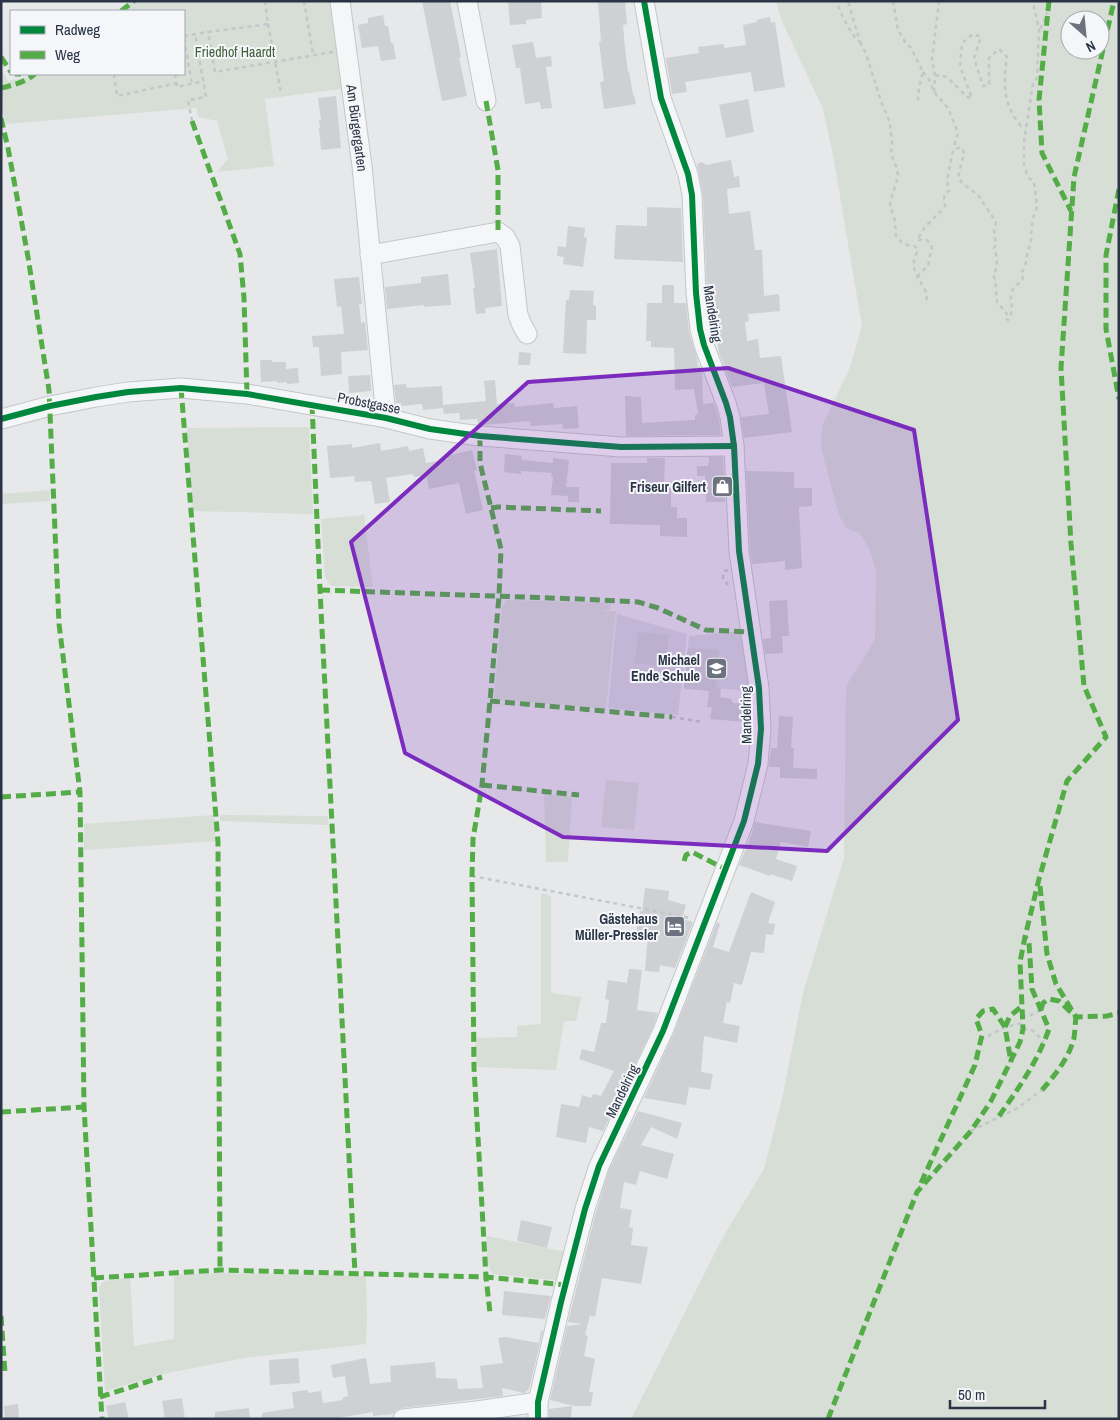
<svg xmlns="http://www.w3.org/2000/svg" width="1120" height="1420" viewBox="0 0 1120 1420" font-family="'Archivo Narrow',sans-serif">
<rect width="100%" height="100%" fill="#e6e8ea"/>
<g fill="#d4d7dd">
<polygon points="617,614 687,634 678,715 608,708"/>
<polygon points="742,631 750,691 716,688 715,691 684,689 689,636"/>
</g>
<g fill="#d6ded6" fill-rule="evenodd">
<polygon points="132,1 334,1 347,88 265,99 274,166 217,172 228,159 217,121 199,117 196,108 6,124 1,106 1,69 8,81 27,77 31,74 184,74 184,11 118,11"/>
<path d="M776,1H1119V1419H631L723,1237L764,1169L782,1099L803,993L844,858L846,686L875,640L876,571L870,550L859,533L846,528L839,515L821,448L822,426L849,370L862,326L833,155L823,109L781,19ZM1070,20H1100V50H1070Z"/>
<polygon points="309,427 313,514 193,511 187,428"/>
<polygon points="50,490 50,501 1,504 1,494"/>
<polygon points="364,515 373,587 331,586 325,577 321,519"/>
<polygon points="507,600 611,603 610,610 604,610 604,613 605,611 616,611 606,709 494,699 502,606"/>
<polygon points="606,780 639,783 634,830 601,827"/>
<polygon points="544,794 572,797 568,862 546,862"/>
<polygon points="214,815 216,841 84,850 84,824"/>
<polygon points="220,815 328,816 328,825 220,821"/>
<polygon points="541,893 551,896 551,993 581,997 576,1021 564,1021 556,1070 477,1067 475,1038 517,1037 517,1026 541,1024"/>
<polygon points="487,1236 566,1252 562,1274 555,1280 492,1274 487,1262"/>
<polygon points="220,1273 366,1276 367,1316 366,1344 244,1358 163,1374 105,1391 99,1287 104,1281 130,1278 134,1346 174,1339 174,1275"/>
</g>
<g fill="#ced0d3">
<polygon points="422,1 450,1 461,57 459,57 467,96 442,101"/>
<polygon points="508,1 541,1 542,18 526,20 526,24 510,25"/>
<polygon points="598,1 625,1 627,24 623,25 625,49 628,72 629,71 633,95 634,95 636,104 604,109 600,82 604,81 599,42 601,41"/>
<polygon points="383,15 385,26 388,26 391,43 393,43 396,59 381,61 378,46 362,48 358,25 368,23 368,18"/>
<polygon points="770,17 771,23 775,22 785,87 754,92 751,72 685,82 687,92 672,94 666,58 699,53 698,47 724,44 724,48 746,45 743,25 757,22 756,20"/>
<polygon points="533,42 536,58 551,56 552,66 546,67 552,108 541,109 540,102 525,104 520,68 516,68 512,45"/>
<polygon points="336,96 341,148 321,150 319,128 320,128 319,120 321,120 318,98"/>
<polygon points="748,99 754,132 726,138 719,105"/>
<polygon points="731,160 734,177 739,176 740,187 727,189 729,214 750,211 755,250 762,250 764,296 779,294 780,311 748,314 749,321 745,322 747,341 758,339 760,358 781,356 792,432 744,438 741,417 769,414 764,383 732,387 719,353 716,329 712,330 711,327 707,292 703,195 697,164 702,162 706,165"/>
<polygon points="647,207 681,208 683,262 614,259 616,225 647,226"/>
<polygon points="568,226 585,228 584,237 587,238 583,267 563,264 564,257 557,256 558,246 566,247"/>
<polygon points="497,249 502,306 485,308 486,313 476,314 473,288 475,288 470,253"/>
<polygon points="448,274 451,305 424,307 424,305 387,309 385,287 421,283 421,277"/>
<polygon points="359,277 362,304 359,304 361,323 365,322 368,350 341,352 342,374 321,376 319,347 313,347 312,336 344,334 341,306 337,307 334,279"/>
<polygon points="662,285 674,285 674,303 686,303 689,332 697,358 698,367 700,366 702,373 703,404 714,403 719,419 721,435 626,436 625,396 641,397 642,423 695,420 695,415 698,414 694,389 675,390 674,348 651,347 651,341 646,341 647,303 662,303"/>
<polygon points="570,290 594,291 593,305 596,306 596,320 587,320 586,354 563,353 566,300 569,300"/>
<polygon points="519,352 531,353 530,365 518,365"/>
<polygon points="260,360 272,360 272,362 286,362 286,369 298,368 299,383 287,384 287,382 277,383 277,381 261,382"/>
<polygon points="370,375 371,391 349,393 348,376"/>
<polygon points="495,380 497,404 514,403 515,407 553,403 554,408 577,406 579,428 563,429 562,424 531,426 530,421 481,425 478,424 477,419 460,420 459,413 444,414 443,408 423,410 422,404 401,406 401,403 396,403 394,385 406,384 407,388 442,386 443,405 486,401 484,381"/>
<polygon points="380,443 381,451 408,446 409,451 423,448 426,463 448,459 447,456 472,450 477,471 474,470 483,510 466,514 459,483 429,489 427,478 424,479 423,476 414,477 413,474 386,478 390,502 375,504 371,481 355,482 354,476 330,478 327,446 352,444 352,448"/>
<polygon points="505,454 522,456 522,460 553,463 553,458 569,460 566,487 579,487 579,502 568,502 568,496 551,495 553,477 551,477 552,473 521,471 521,474 504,472"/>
<polygon points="709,457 723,457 725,502 706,502 705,476 697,476 697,466 708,466 708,463 709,463"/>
<polygon points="647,458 665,458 664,486 671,486 671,507 677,507 677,518 687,518 687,537 660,536 660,525 610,524 611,463 647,463"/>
<polygon points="746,471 794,472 794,488 812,488 812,506 799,507 802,568 785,570 785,561 752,564 750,550"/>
<polygon points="787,600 789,636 782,636 783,653 765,654 763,639 771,638 769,601"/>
<polygon points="638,632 669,635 665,666 635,663"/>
<polygon points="688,648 719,650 716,688 721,688 720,697 731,699 733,703 747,704 746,722 710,719 712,707 707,707 709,691 684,688"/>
<polygon points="779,716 793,717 791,748 794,748 793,768 817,769 817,779 780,778 780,767 769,767 771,748 777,748"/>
<polygon points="755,822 811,831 808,847 781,842 776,859 797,866 792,881 770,874 770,876 739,865 749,842"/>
<polygon points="645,888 669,891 668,900 686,905 682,919 693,922 675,968 660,965 659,972 645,971 648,935 636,934 640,911 642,911"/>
<polygon points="751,892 775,902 768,923 775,924 773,935 766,934 764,953 751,952 742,985 734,983 730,1003 727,1002 723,1023 740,1026 737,1043 704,1036 701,1072 713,1074 710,1090 689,1087 686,1105 644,1098 673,1035 717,922 720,924 713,947 729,952"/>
<polygon points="629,969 642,970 637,1010 658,1013 653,1027 603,1131 589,1127 586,1143 556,1137 561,1104 579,1107 582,1095 591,1098 593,1094 601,1096 614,1071 579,1059 582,1049 594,1052 601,1023 606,1023 609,1000 605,999 608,980 627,983"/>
<polygon points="638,1111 682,1123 677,1139 651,1127 641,1145 674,1154 667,1179 640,1171 636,1185 624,1182 620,1208 632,1210 629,1227 633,1228 631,1245 648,1247 641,1284 602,1278 595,1317 590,1315 585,1335 588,1336 584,1356 595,1359 589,1392 593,1392 591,1406 574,1406 550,1400 567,1326 583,1324 568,1322 596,1212 609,1170"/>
<polygon points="521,1220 552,1227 547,1248 517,1241"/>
<polygon points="504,1291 551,1296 545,1319 502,1315"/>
<polygon points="541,1331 543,1331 529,1389 524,1393 502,1388 503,1396 402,1408 397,1410 393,1414 373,1416 373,1412 332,1419 262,1419 262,1413 294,1408 292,1392 308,1390 308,1393 321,1391 323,1403 343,1400 342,1398 348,1396 345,1376 333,1378 331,1365 366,1358 370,1384 391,1382 390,1366 435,1362 436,1378 457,1379 458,1389 483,1388 480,1366 503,1363 498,1338 505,1337 539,1343"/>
<polygon points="298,1358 300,1383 270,1385 269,1360"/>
<polygon points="182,1398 185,1419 165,1419 162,1401"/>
<polygon points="125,1402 129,1419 109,1419 106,1406"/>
<polygon points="18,1404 19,1419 5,1419 4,1406"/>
<polygon points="572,1406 571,1419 549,1419 549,1409"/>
<polygon points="249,1408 250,1419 215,1419 215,1412"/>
</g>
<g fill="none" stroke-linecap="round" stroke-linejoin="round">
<defs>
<g id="minor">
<path id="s1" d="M340,1L362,166L386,418"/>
<polyline points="467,1 486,101"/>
<polyline points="370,255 498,232 505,237 510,246 518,315 522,325 527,334"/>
<polyline points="1,419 50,406 96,397 128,392 181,388 247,394 386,418 430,429 480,436 621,447 734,446"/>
<polyline points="403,1419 477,1411 538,1402"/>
<polyline points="538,1419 538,1402 561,1302 585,1209 599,1166 663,1031 744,821 758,764 761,729 759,688 739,551 734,446 730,417 726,403 704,345 700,329 696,293 692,195 688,174 661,98 644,1"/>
</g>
</defs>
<use href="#minor" stroke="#c4c6c8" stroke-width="21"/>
<g stroke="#c5c6ca" stroke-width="2.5" stroke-dasharray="4 4" stroke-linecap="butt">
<polyline points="265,1 268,24 208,32 215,72 333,52"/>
<polyline points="304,1 313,54"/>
<polyline points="893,1 898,30 905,42 911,48 923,72 919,87 918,100"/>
<path d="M838,6C842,16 851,35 860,42L848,1"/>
<polyline points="268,24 281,93"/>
<polyline points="1040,29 1048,12"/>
<polyline points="184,36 208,32"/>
<polyline points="184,39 192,84"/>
<polyline points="860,42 866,54 881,101 890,123 892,143 891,154 897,168 898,176 890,204 895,221 896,236 903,244 914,246 917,248 917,252 914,259 914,266 915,272 926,292 927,303"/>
<polyline points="923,72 928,77 934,92 948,108 958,133 953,149"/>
<polyline points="114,74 117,96 177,83"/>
<polyline points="175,74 177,87 204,81"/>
<path d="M935,75L947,77L967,97L972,98L960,66L962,43L973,34L981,37L974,58L983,86L989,85V58L999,49L1007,57C1003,83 1003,105 1021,126H1027"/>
<polyline points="934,92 935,75 932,60 939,1"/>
<polyline points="192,121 188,100 206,97 195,34"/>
<path d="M918,277L920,273L928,266L932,247L927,240H917L925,227L942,210L945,206L944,195L949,191L947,181L953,150L961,147L964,153L958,177L962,183L978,195L996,222L994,231L996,245L994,248C997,255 999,268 993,275L995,279L997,302L1007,314L1005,318L1008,320C1016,308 1008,301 1012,291C1014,286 1020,283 1023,278L1021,273C1029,262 1025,253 1031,244V235L1033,218L1037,207L1034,182L1029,178L1024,167V142L1033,83L1037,78L1039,30L1033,1"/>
<polyline points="728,570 724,571 723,578 728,585"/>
<polyline points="672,717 703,722"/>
<polyline points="472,876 691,918"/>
<polyline points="1022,1016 1029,1016 1041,1009"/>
<path d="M1023,1029C1036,1029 1036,1034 1044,1043"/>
<polyline points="981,1040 1005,1027 1022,1023"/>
<polyline points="971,1131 1016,1109 1042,1090"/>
</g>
<use href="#minor" stroke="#f5f6f7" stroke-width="19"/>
<g stroke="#54ac47" stroke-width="5" stroke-dasharray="10 5" stroke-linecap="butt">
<polyline points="1049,1 1039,100 1042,153 1071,211"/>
<polyline points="121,11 134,1"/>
<polyline points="1,57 11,72"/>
<polyline points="15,74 21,74"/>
<path d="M1,88C14,85 25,82 35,74"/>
<polyline points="486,101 498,170 498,232"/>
<polyline points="1,118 8,148 28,257 49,390 59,624 80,792 84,1107 102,1419"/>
<polyline points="192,121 240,254 244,298 247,394"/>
<polyline points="1119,189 1106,255 1106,329 1119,399"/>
<polyline points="181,388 218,842 220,1270"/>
<polyline points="312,404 320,590 355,1273"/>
<polyline points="480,436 480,463 501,549 499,596 490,701 482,785 473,839 472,876 474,1068 486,1277 490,1313"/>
<polyline points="491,508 498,507 601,511"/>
<polyline points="320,590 580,599 638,602 658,608 706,630 751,632"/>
<polyline points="490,701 672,717"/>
<polyline points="482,785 579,795"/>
<polyline points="1,797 80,792"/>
<polyline points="684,861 686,855 692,852 725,869"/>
<polyline points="1040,886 1047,954 1056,984 1076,1017 1107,1016 1119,1013"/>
<path d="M1041,1009L1043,1003L1049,999L1059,1001L1076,1017C1075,1024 1075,1031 1074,1038C1069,1058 1055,1075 1042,1090"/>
<polyline points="1005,1027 1010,1016 1022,1006"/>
<polyline points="1,1112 84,1107"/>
<path d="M999,1116C1018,1089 1038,1061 1049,1029L1032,989L1029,943L1025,937"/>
<polyline points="921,1183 975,1065 982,1035 976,1019 983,1011 993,1009 1005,1027 1011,1062"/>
<polyline points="94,1278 220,1270 486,1277 565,1285"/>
<polyline points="1,1316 5,1373"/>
<polyline points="100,1397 162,1377"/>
<polyline points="828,1419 917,1192 971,1131 991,1101 1020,1042 1023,1029 1020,962 1025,937 1039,879 1067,781 1106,737 1084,686 1071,544 1061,368 1074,177 1114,1"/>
</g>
<defs>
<g id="cycleway">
<polyline points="1,419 50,406 96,397 128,392 181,388 247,394 386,418 430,429 480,436 621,447 734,446"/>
<polyline points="538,1419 538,1402 561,1302 585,1209 599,1166 663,1031 744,821 758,764 761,729 759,688 739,551 734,446 730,417 726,403 704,345 700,329 696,293 692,195 688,174 661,98 644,1"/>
</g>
</defs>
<use href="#cycleway" stroke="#f4f6f9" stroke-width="9"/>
<use href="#cycleway" stroke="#00873e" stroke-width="6"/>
</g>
<path fill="#7b2cbf" fill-opacity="0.2" stroke="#7b2cbf" stroke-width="4" stroke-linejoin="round" d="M728,368L914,430L958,720L827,851L563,837L405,753L351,542L528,382Z"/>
<defs>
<symbol id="shop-square" viewBox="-11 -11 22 22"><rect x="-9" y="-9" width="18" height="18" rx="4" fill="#6c737f" stroke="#f4f6f9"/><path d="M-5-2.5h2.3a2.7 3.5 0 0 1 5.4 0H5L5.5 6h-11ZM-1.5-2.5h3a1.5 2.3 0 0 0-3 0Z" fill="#fff"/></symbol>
<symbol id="school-square" viewBox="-11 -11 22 22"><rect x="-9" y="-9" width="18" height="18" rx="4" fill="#6c737f" stroke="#f4f6f9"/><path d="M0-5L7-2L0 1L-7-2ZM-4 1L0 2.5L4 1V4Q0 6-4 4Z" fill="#fff"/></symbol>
<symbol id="hotel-square" viewBox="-11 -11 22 22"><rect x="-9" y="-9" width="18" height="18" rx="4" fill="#6c737f" stroke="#f4f6f9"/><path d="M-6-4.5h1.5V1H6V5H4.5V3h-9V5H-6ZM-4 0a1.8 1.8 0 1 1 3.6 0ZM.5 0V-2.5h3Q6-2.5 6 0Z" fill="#fff"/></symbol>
</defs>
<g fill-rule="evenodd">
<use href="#shop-square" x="710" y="474" width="25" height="25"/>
<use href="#school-square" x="704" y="656" width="25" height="25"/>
<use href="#hotel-square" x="662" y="914" width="25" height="25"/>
</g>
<g text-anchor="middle" stroke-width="4" stroke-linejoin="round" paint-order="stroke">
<g font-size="14" fill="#3f6138" stroke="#f4f6f9">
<text x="235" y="57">Friedhof Haardt</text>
</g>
<g font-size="14" fill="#2b3445" stroke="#f4f6f9">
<text dy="5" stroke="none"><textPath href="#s1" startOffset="128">Am Bürgergarten</textPath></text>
<text transform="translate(713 314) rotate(81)" y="5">Mandelring</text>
<text transform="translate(369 403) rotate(11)" y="5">Probstgasse</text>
<text transform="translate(746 715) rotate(-91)" y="5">Mandelring</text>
<text transform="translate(622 1091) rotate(-64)" y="5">Mandelring</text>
</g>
<g font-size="14" font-weight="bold" fill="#2b3445" stroke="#f4f6f9" text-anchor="end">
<text x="706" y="492">Friseur Gilfert</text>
<text x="700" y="665">Michael<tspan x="700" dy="16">Ende Schule</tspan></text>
<text x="658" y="924">Gästehaus<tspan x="658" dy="16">Müller-Pressler</tspan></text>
</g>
</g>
<rect width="1120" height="1420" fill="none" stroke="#2b3445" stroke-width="5"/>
<rect x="10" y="10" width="175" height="65" fill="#f4f6f9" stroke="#a4a8b1"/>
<rect x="20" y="26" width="25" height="8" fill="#00873e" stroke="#a4a8b1"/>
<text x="55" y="35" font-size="15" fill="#2b3445">Radweg</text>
<rect x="20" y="51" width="25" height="8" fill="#54ac47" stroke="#a4a8b1"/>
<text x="55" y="60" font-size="15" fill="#2b3445">Weg</text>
<g transform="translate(1085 35) rotate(153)"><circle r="24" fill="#f4f6f9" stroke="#a4a8b1"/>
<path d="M0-4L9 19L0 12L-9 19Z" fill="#6c737f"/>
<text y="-8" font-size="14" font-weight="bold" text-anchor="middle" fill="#2b3445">N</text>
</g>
<path d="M950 1400v8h95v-8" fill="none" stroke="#2b3445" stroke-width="2.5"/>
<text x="958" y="1400" font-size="15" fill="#2b3445" stroke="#f4f6f9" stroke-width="4" paint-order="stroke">50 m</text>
</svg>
